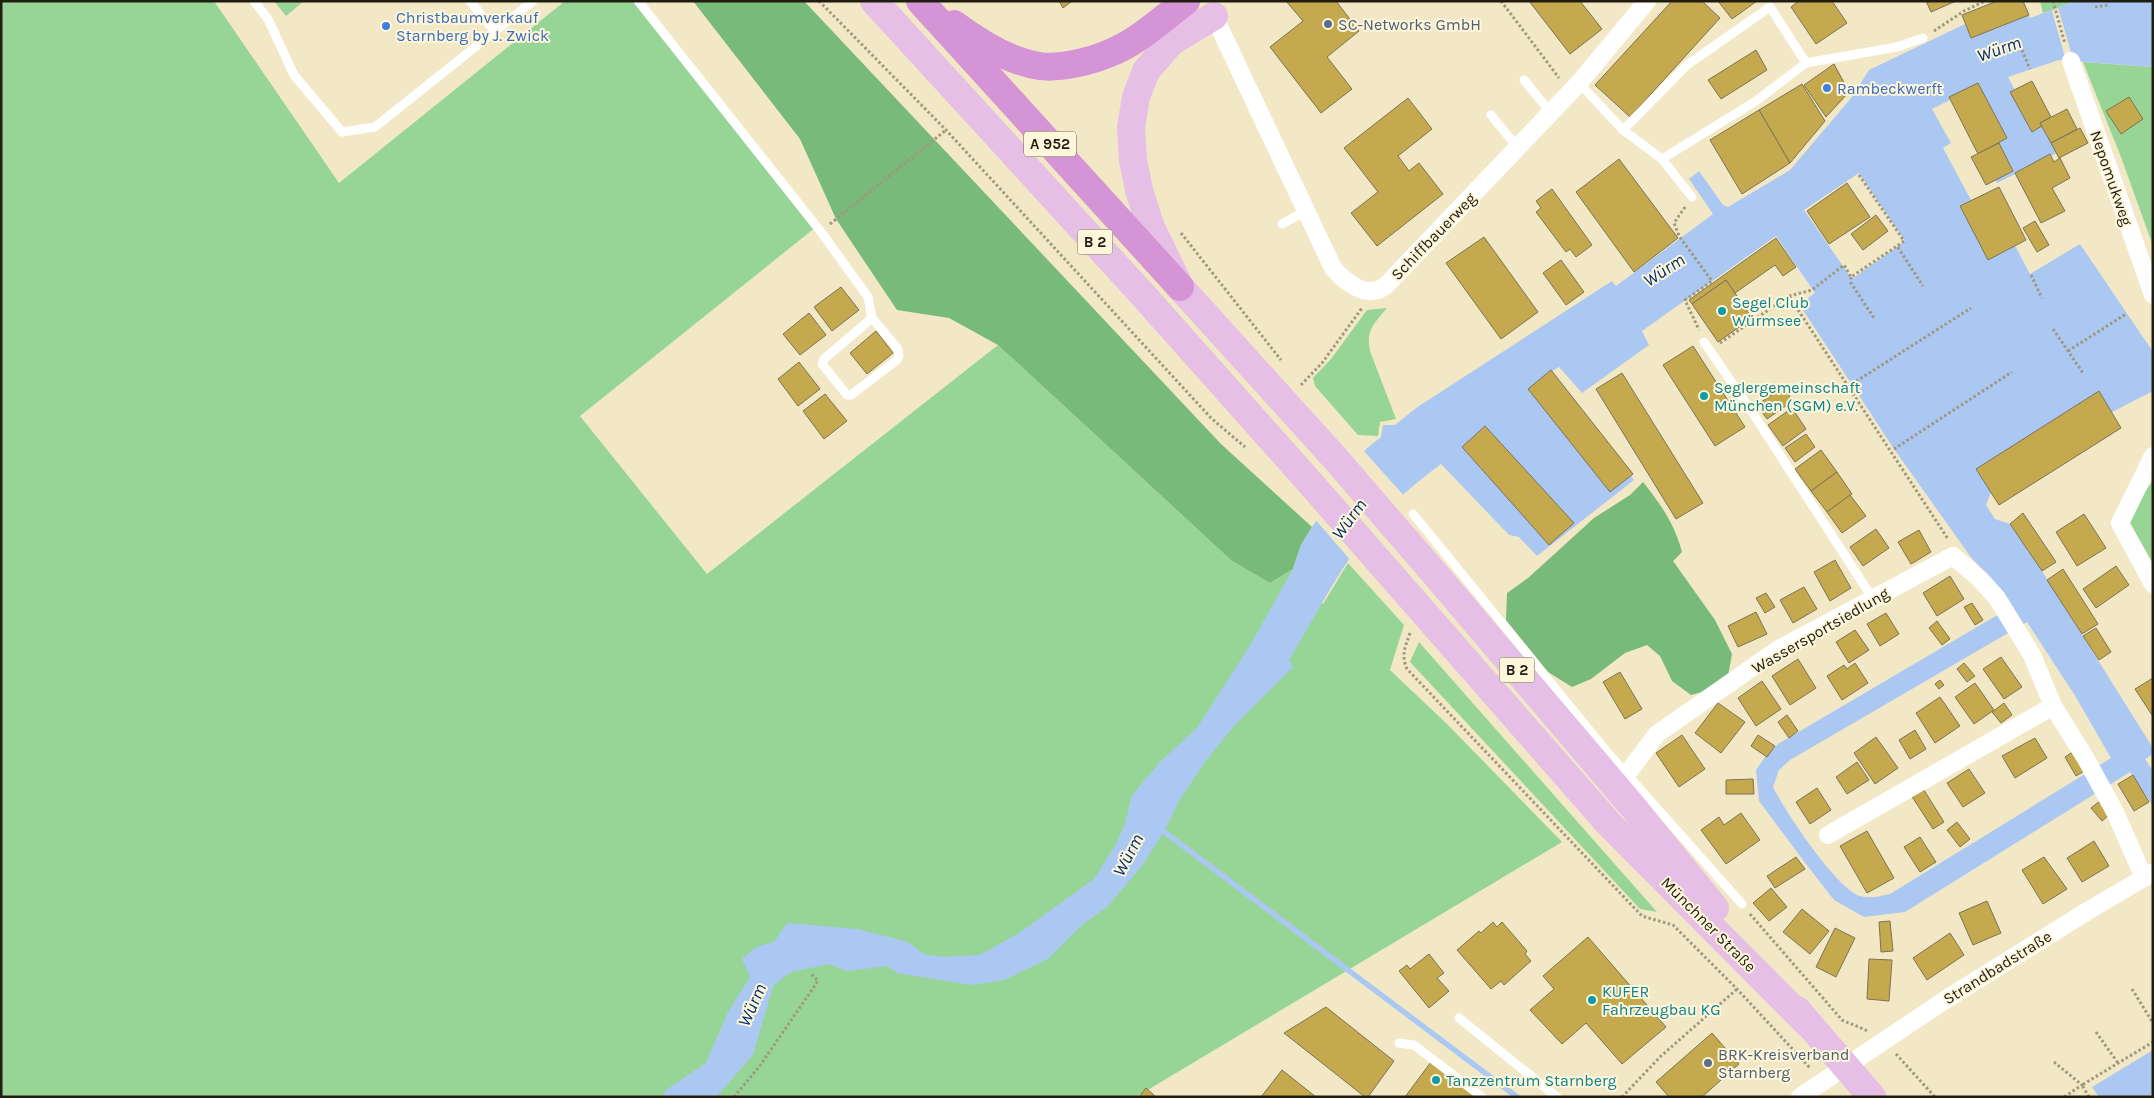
<svg xmlns="http://www.w3.org/2000/svg" width="2154" height="1098" viewBox="0 0 2154 1098" font-family="Karla,sans-serif">
<rect width="100%" height="100%" fill="#f3e8c6"/>
<g fill="#97d597">
<polygon points="1,1 214,1 339,183 565,1 635,1 816,227 580,416 707,574 998,345 1232,561 1270,583 1293,569 1323,604 1348,563 1404,625 1390,670 1448,725 1562,842 1136,1097 1,1097"/>
<polygon points="274,1 304,1 286,16"/>
<polygon points="2040,1 2076,1 2043,13"/>
<polygon points="2083,62 2153,67 2153,246 2121,157"/>
<path d="M1387,308C1374,324 1366,329 1370,351L1396,419L1380,422L1378,436L1358,435L1315,386L1313,378L1331,359L1367,310Z"/>
<polygon points="2153,481 2153,563 2129,522 2142,495"/>
<polygon points="1419,642 1657,912 1640,909 1410,662"/>
</g>
<g fill="#78ba79">
<polygon points="693,1 804,1 1221,444 1312,527 1301,545 1293,569 1270,583 1232,561 998,345 949,318 897,310 836,219 800,139"/>
<path d="M1643,482C1662,506 1674,523 1682,552L1673,561L1715,620L1732,654L1728,676L1713,689L1691,695L1672,681L1660,656L1647,645L1625,653L1591,679L1572,687L1548,672L1506,620L1507,593L1528,578L1594,518L1630,495Z"/>
</g>
<g fill="#abc8f3" fill-rule="evenodd">
<path d="M2076,1H2153V67L2059,60L2008,77L2034,127L2044,122L2059,152L1997,183L1954,98L1932,109L1951,143L1943,148L1971,200L1987,193L2030,274L2080,244L2153,352V391L2116,410L1993,487L1986,505L1995,519L2010,524L2042,571L2153,748V754L2145,759L2153,771V806L2130,772L1905,912L1864,917L1834,900L1806,864L1759,801L1756,770L1765,757L1778,744L2011,607L1989,577L1970,556L1894,449L1799,304L1815,293L1776,236L1642,331L1649,345L1582,393L1559,367L1551,372L1634,480L1537,556L1519,537L1509,535L1441,464C1420,480 1398,497 1381,517C1344,559 1318,612 1289,660L1293,667L1235,725L1207,759L1180,799L1165,830L1142,866L1107,907L1082,925L1048,959L1004,980L971,985L897,973L887,966L847,971L829,964L791,972L773,986L753,1055L716,1097H662L666,1090L706,1063L728,1012L750,977L742,959L756,947L774,942L787,923L857,929L908,942L924,954L943,957L980,955L1019,933L1094,879L1116,844L1125,824L1132,795L1162,760L1197,728L1249,647L1293,569L1301,545L1312,527L1366,449L1381,437L1383,425H1395L1416,408L1612,281L1616,286L1713,214L1689,179L1699,171L1723,205L1728,207L1790,170L1852,97L1869,70L1965,24L1971,38L2029,15L2030,18ZM1859,173L1905,241L1852,279L1804,210ZM2027,622L2074,694L2111,758L1890,894C1880,896 1870,899 1860,896C1835,887 1785,811 1773,787L1779,770L1790,760Z"/>
<polygon points="2153,1050 2153,1097 2099,1097 2092,1087"/>
</g>
<g fill="#f3e8c6">
<polygon points="2058,8 2074,62 2066,61 2052,11"/>
<polygon points="1363,450 1405,497 1382,519 1352,562 1314,518"/>
</g>
<g fill="none" stroke-linecap="round" stroke-linejoin="round">
<polyline stroke="#abc8f3" stroke-width="5.5" points="1159,828 1517,1097"/>
</g>
<g fill="#c4a94e" stroke="#7d7355">
<polygon points="1059,1 1072,1 1063,8"/>
<polygon points="1286,1 1336,1 1359,31 1327,57 1352,89 1321,113 1270,47 1303,21"/>
<polygon points="1529,1 1580,1 1602,29 1570,54"/>
<polygon points="1672,1 1702,1 1720,18 1630,117 1595,85"/>
<polygon points="1718,1 1757,1 1732,19"/>
<polygon points="1799,1 1832,1 1847,23 1816,44 1791,7"/>
<polygon points="1926,1 1956,1 1931,12"/>
<polygon points="1997,1 2023,1 2029,15 1971,38 1962,15"/>
<polygon points="1756,50 1767,70 1721,99 1708,80"/>
<polygon points="1834,64 1849,92 1826,117 1804,85"/>
<polygon points="2032,81 2051,117 2040,123 2042,126 2032,132 2010,92"/>
<polygon points="1978,83 2007,138 1978,154 1949,97"/>
<polygon points="1802,84 1825,121 1790,163 1759,110"/>
<polygon points="2129,97 2143,119 2121,134 2106,111"/>
<polygon points="1408,98 1432,129 1398,156 1409,171 1419,163 1443,194 1377,246 1351,213 1378,192 1344,148"/>
<polygon points="2067,109 2077,129 2051,143 2040,123"/>
<polygon points="1759,110 1790,163 1742,194 1710,140"/>
<polygon points="2080,128 2088,143 2059,158 2051,143"/>
<polygon points="1999,143 2013,171 1986,185 1971,157"/>
<polygon points="2050,154 2054,162 2060,158 2070,178 2052,188 2065,211 2041,223 2015,173"/>
<polygon points="1619,159 1678,238 1634,272 1576,192"/>
<polygon points="1847,183 1870,217 1829,244 1807,211"/>
<polygon points="1999,187 2026,240 1988,260 1960,206"/>
<polygon points="1552,189 1592,245 1576,257 1570,249 1566,252 1536,212 1541,208 1536,201"/>
<polygon points="1876,215 1888,231 1863,250 1851,234"/>
<polygon points="2035,221 2049,245 2037,252 2023,228"/>
<polygon points="1484,237 1538,312 1501,339 1446,263"/>
<polygon points="1776,238 1796,267 1783,276 1775,265 1735,293 1726,280 1692,304 1689,300"/>
<polygon points="1561,260 1584,292 1566,305 1543,273"/>
<polygon points="1726,280 1752,318 1718,342 1692,304"/>
<polygon points="841,287 859,310 832,331 814,307"/>
<polygon points="809,313 826,335 800,355 783,334"/>
<polygon points="876,331 893,353 867,374 850,353"/>
<polygon points="1693,346 1745,427 1715,446 1663,365"/>
<polygon points="799,362 820,389 798,406 778,379"/>
<polygon points="1551,370 1633,474 1610,492 1528,389"/>
<polygon points="1622,373 1703,503 1676,519 1596,389"/>
<polygon points="1783,387 1793,401 1767,419 1757,405"/>
<polygon points="2099,391 2121,428 1999,505 1976,469"/>
<polygon points="825,394 847,421 824,439 803,411"/>
<polygon points="1792,408 1806,429 1783,446 1768,425"/>
<polygon points="1485,426 1574,523 1549,545 1462,447"/>
<polygon points="1806,434 1815,447 1795,462 1785,448"/>
<polygon points="1821,450 1837,472 1811,491 1795,469"/>
<polygon points="1837,472 1852,494 1827,512 1811,491"/>
<polygon points="1850,495 1866,516 1842,533 1827,512"/>
<polygon points="2023,513 2056,562 2042,571 2010,524"/>
<polygon points="2084,514 2106,548 2077,566 2056,532"/>
<polygon points="1876,529 1889,548 1863,566 1850,547"/>
<polygon points="1919,530 1931,552 1911,564 1898,542"/>
<polygon points="1835,560 1851,588 1830,601 1814,572"/>
<polygon points="2116,566 2129,585 2096,608 2083,589"/>
<polygon points="2063,569 2098,624 2082,634 2047,580"/>
<polygon points="1950,576 1964,599 1937,616 1923,593"/>
<polygon points="1804,587 1817,609 1793,623 1780,600"/>
<polygon points="1766,593 1775,607 1765,613 1756,598"/>
<polygon points="1972,603 1983,620 1975,625 1964,607"/>
<polygon points="1756,612 1767,634 1738,647 1728,626"/>
<polygon points="1886,613 1899,634 1880,646 1867,624"/>
<polygon points="1937,621 1950,639 1942,645 1929,628"/>
<polygon points="2096,628 2111,652 2099,660 2083,636"/>
<polygon points="1855,630 1869,650 1849,663 1836,642"/>
<polygon points="2001,657 2022,687 2004,699 1983,669"/>
<polygon points="1798,659 1816,688 1790,705 1772,676"/>
<polygon points="1855,663 1868,683 1842,700 1827,676 1844,665 1847,669"/>
<polygon points="1964,663 1975,676 1967,682 1957,669"/>
<polygon points="1620,672 1642,709 1625,719 1603,682"/>
<polygon points="2153,678 2153,714 2152,715 2135,689"/>
<polygon points="1940,680 1944,685 1939,689 1935,684"/>
<polygon points="1762,681 1781,709 1756,726 1738,698"/>
<polygon points="1975,683 1994,710 1974,724 1955,697"/>
<polygon points="1940,697 1960,726 1935,743 1916,713"/>
<polygon points="1718,703 1745,722 1721,753 1695,733"/>
<polygon points="2004,703 2012,715 2001,723 1992,712"/>
<polygon points="1787,715 1798,731 1789,738 1778,722"/>
<polygon points="1915,730 1926,749 1910,759 1899,740"/>
<polygon points="1682,735 1705,769 1679,787 1656,753"/>
<polygon points="1758,735 1775,746 1767,757 1751,746"/>
<polygon points="1876,737 1898,768 1875,784 1854,753"/>
<polygon points="2035,738 2047,758 2015,778 2002,756"/>
<polygon points="2074,751 2086,770 2076,776 2065,757"/>
<polygon points="1857,762 1869,780 1847,794 1836,777"/>
<polygon points="1969,769 1985,793 1963,807 1947,783"/>
<polygon points="2133,775 2149,802 2134,811 2118,784"/>
<polygon points="1753,779 1754,794 1726,794 1726,780"/>
<polygon points="1922,787 1944,822 1933,829 1911,795"/>
<polygon points="1817,788 1831,810 1810,824 1796,802"/>
<polygon points="2100,801 2110,814 2102,821 2091,808"/>
<polygon points="1741,813 1760,840 1726,864 1701,830 1719,817 1724,825"/>
<polygon points="1957,822 1970,839 1960,847 1947,830"/>
<polygon points="1867,831 1894,878 1867,893 1840,846"/>
<polygon points="1920,837 1936,862 1920,872 1904,847"/>
<polygon points="2094,841 2109,866 2082,882 2067,858"/>
<polygon points="1796,857 1805,869 1775,888 1767,876"/>
<polygon points="2044,857 2067,889 2043,904 2022,870"/>
<polygon points="1771,888 1787,907 1769,921 1753,903"/>
<polygon points="1987,901 2001,933 1973,945 1959,913"/>
<polygon points="1802,909 1829,931 1810,954 1783,932"/>
<polygon points="1890,921 1893,951 1881,952 1879,922"/>
<polygon points="1493,922 1497,927 1502,922 1527,951 1525,954 1531,961 1504,985 1501,981 1491,989 1457,950 1479,931 1481,933"/>
<polygon points="1835,928 1855,938 1836,977 1816,967"/>
<polygon points="1950,933 1964,955 1927,980 1913,958"/>
<polygon points="1588,937 1666,1027 1622,1064 1586,1023 1562,1044 1530,1010 1554,989 1543,976"/>
<polygon points="1429,954 1444,973 1437,978 1449,991 1429,1008 1399,971 1407,965 1410,969"/>
<polygon points="1869,959 1892,960 1889,1001 1867,999"/>
<polygon points="1326,1007 1394,1061 1368,1097 1365,1097 1284,1033"/>
<polygon points="1712,1033 1739,1064 1702,1097 1669,1097 1656,1082"/>
<polygon points="1431,1062 1476,1097 1405,1097"/>
<polygon points="1282,1070 1316,1097 1261,1097"/>
<polygon points="1146,1088 1156,1097 1139,1097"/>
</g>
<g fill="none" stroke-linecap="round" stroke-linejoin="round">
<g stroke="#9f977e" stroke-width="3" stroke-dasharray="2.5 2.5" stroke-linecap="butt">
<polyline points="819,1 946,130 1211,418 1245,447"/>
<polyline points="1501,1 1559,78"/>
<polyline points="2053,1 2065,44"/>
<polyline points="2095,7 2108,5"/>
<polyline points="1934,31 1964,11 1985,1"/>
<polyline points="2022,50 2030,69"/>
<polyline points="1859,175 1904,241 1897,246 1923,286"/>
<polyline points="1685,207 1674,223 1679,236 1712,281 1685,300 1699,330"/>
<polyline points="830,224 946,130"/>
<polyline points="1181,233 1281,360"/>
<polyline points="2031,275 2042,298"/>
<polyline points="1851,277 1851,283 1874,318"/>
<polyline points="1789,296 1812,290 1844,265 1851,277 1897,246"/>
<polyline points="2053,329 2083,373"/>
<polyline points="1720,343 1789,296 1948,539"/>
<polyline points="2068,351 2126,314"/>
<polyline points="1852,384 1971,308"/>
<polyline points="1301,385 1322,363 1362,308"/>
<polyline points="1894,449 2012,372"/>
<path d="M1410,633C1405,647 1401,655 1407,669L1642,916L1673,925L1737,989L1811,1069"/>
<polyline points="1750,914 1842,1020 1868,1031"/>
<polyline points="2132,989 2153,1023"/>
<polyline points="2096,1032 2118,1063"/>
<polyline points="1896,1054 1935,1097"/>
<polyline points="2054,1062 2082,1085 2064,1097"/>
<polyline points="734,1097 759,1067 818,981 811,974"/>
<polyline points="1622,1097 1660,1057 1737,989"/>
<polyline points="2089,1097 2082,1085 2153,1042"/>
</g>
<g stroke="#fff" stroke-width="9">
<polyline points="254,1 268,19 294,75 342,132 375,127 533,1"/>
<polyline points="470,1 495,32"/>
<polyline points="638,1 821,232 868,297 872,318 898,349 899,356 897,360 851,395 847,395 822,364 824,359 872,318"/>
<polyline points="1524,80 1551,113"/>
<polyline points="1579,83 1623,130 1687,65 1770,7 1806,63"/>
<polyline points="1491,115 1518,148"/>
<polyline points="1623,130 1662,159 1756,101 1806,63 1897,47 1923,38"/>
<polyline points="1662,159 1692,197"/>
<polyline points="1282,224 1307,210"/>
<polyline points="1704,342 1754,415 1873,599"/>
<polyline points="1413,514 1608,753 1742,904"/>
<polyline points="1459,1018 1557,1097"/>
<polyline points="1399,1043 1414,1045 1482,1097"/>
</g>
<g stroke="#fff" stroke-width="18">
<path d="M1214,16L1333,268C1343,280 1363,297 1380,289C1386,287 1391,280 1395,276L1579,83L1647,1"/>
<polyline points="2071,61 2153,295"/>
<polyline points="2153,456 2120,523 2153,584"/>
<polyline points="1627,774 1657,734 1777,650 1953,556 1980,579 1997,598 2021,637 2032,655 2053,706 2086,759 2115,812 2144,878"/>
<polyline points="1828,835 2053,706"/>
<polyline points="1800,1097 1948,998 2086,912 2152,873"/>
</g>
<g stroke="#e6bfe6" stroke-width="28">
<polyline points="874,1 1143,295 1313,486 1609,824 1808,1024"/>
<polyline points="1214,16 1171,42 1146,71 1136,97 1131,127 1133,160 1139,190 1150,225 1180,287 1334,457 1435,574 1633,807 1715,908"/>
<polyline points="1797,1010 1872,1097"/>
</g>
<g stroke="#d594d5" stroke-width="28">
<polyline points="920,1 1180,287"/>
<path d="M954,24C978,42 1008,61 1039,66C1059,69 1092,61 1110,53C1138,42 1162,19 1186,1"/>
</g>
</g>
<g fill="#5c6f8a" stroke="#fef6da" stroke-width="2">
<circle cx="1328" cy="24" r="5"/>
<circle cx="1708" cy="1063" r="5"/>
</g>
<g fill="#3f7fe0" stroke="#fef6da" stroke-width="2">
<circle cx="386" cy="26" r="5"/>
<circle cx="1827" cy="88" r="5"/>
</g>
<g fill="#0f9aa8" stroke="#fef6da" stroke-width="2">
<circle cx="1722" cy="311" r="5"/>
<circle cx="1704" cy="396" r="5"/>
<circle cx="1592" cy="1000" r="5"/>
<circle cx="1436" cy="1080" r="5"/>
</g>
<g text-anchor="middle" stroke-width="4" stroke-linejoin="round" paint-order="stroke">
<g fill="#fef6da" stroke="#635d4d" stroke-width="1">
<rect x="1024" y="131.5" width="52" height="25" rx="4"/>
<rect x="1077.5" y="229.5" width="35" height="25" rx="4"/>
<rect x="1499.5" y="657.5" width="35" height="25" rx="4"/>
</g>
<g font-size="15" font-weight="bold" fill="#201c10">
<text x="1050" y="149">A 952</text>
<text x="1095" y="247">B 2</text>
<text x="1517" y="675">B 2</text>
</g>
<g font-size="16" fill="#366cbe" stroke="#fef6da" text-anchor="start">
<text x="396" y="23">Christbaumverkauf<tspan x="396" dy="18">Starnberg by J. Zwick</tspan></text>
<text x="1837" y="94">Rambeckwerft</text>
</g>
<g font-size="16" fill="#4e5e75" stroke="#fef6da" text-anchor="start">
<text x="1338" y="30">SC-Networks GmbH</text>
<text x="1718" y="1060">BRK-Kreisverband<tspan x="1718" dy="18">Starnberg</tspan></text>
</g>
<g font-size="16" fill="#201c10" stroke="#fef6da">
<text transform="translate(2112 178) rotate(71)" y="6">Nepomukweg</text>
<text transform="translate(1433 236) rotate(-46)" y="6">Schiffbauerweg</text>
<text transform="translate(1820 630) rotate(-30)" y="6">Wassersportsiedlung</text>
<text transform="translate(1709 924) rotate(45)" y="6">Münchner Straße</text>
<text transform="translate(1997 967) rotate(-32)" y="6">Strandbadstraße</text>
</g>
<g font-size="16" fill="#0d838f" stroke="#fef6da" text-anchor="start">
<text x="1732" y="308">Segel Club<tspan x="1732" dy="18">Würmsee</tspan></text>
<text x="1714" y="393">Seglergemeinschaft<tspan x="1714" dy="18">München (SGM) e.V.</tspan></text>
<text x="1602" y="997">KUFER<tspan x="1602" dy="18">Fahrzeugbau KG</tspan></text>
<text x="1446" y="1086">Tanzzentrum Starnberg</text>
</g>
<g font-size="18" font-style="italic" fill="#05316e" stroke="#fef6da">
<text transform="translate(1999 49) rotate(-19)" y="6">Würm</text>
<text transform="translate(1664 270) rotate(-33)" y="6">Würm</text>
<text transform="translate(1349 519) rotate(-53)" y="6">Würm</text>
<text transform="translate(1128 855) rotate(-62)" y="6">Würm</text>
<text transform="translate(752 1005) rotate(-66)" y="6">Würm</text>
</g>
</g>
<rect width="2154" height="1098" fill="none" stroke="#201c10" stroke-width="5"/>
</svg>
